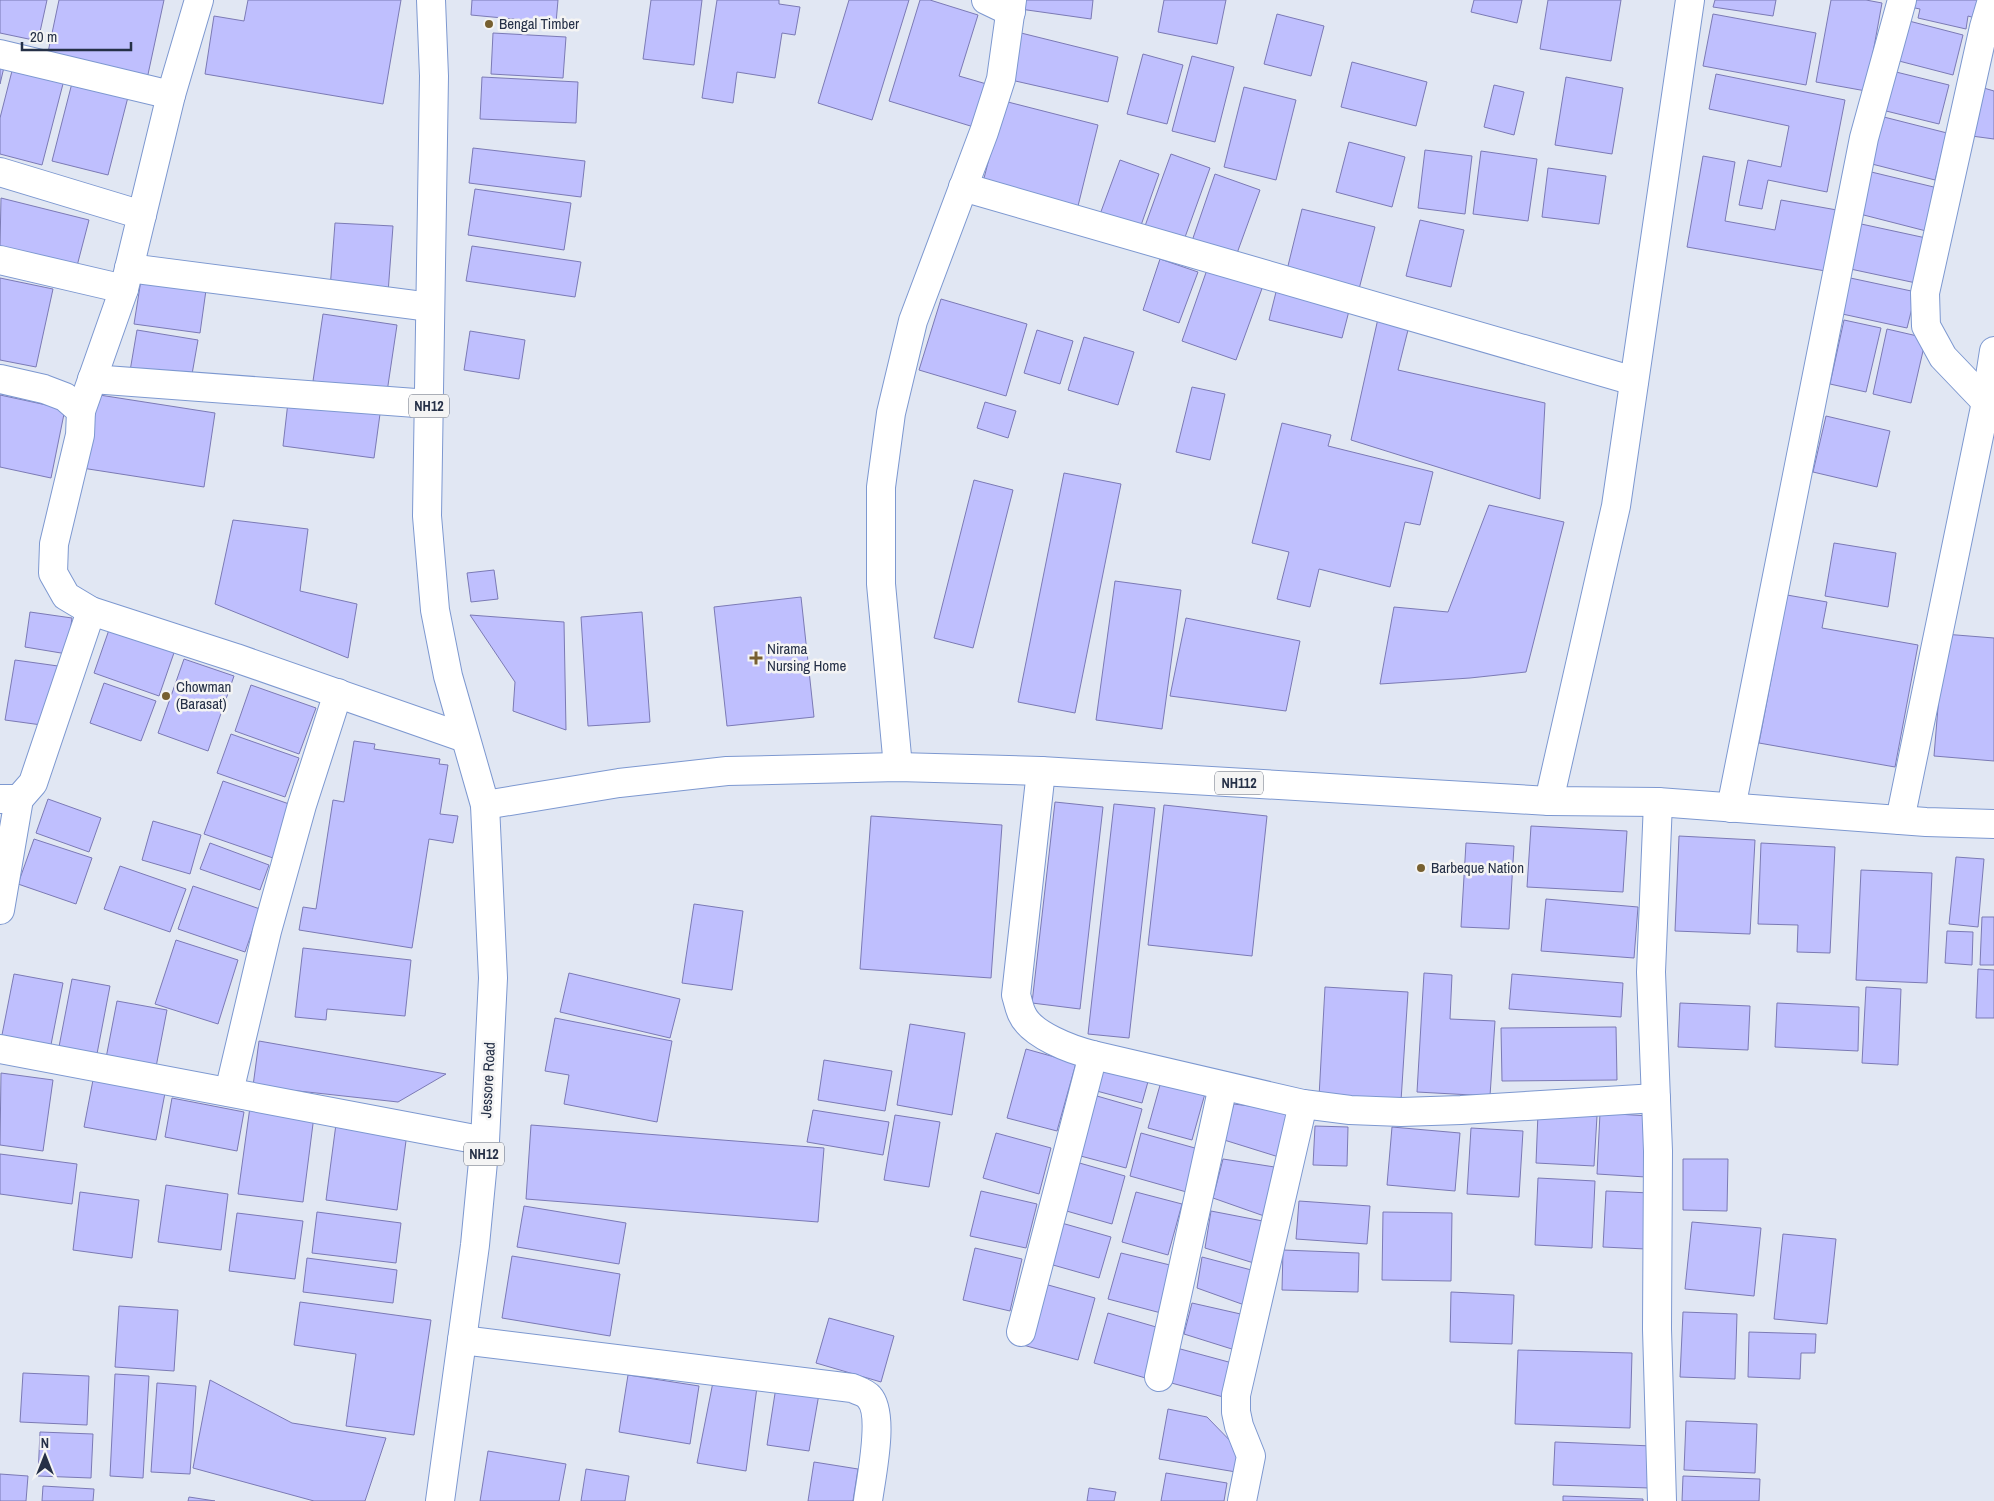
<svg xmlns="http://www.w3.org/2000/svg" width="1994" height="1501" viewBox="0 0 1994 1501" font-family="'Archivo Narrow',sans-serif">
<rect width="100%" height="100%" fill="#e1e7f3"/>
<g fill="#bfbffe" stroke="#7b7ab5">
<polygon points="0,0 47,0 38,41 0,33"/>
<polygon points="59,0 164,0 147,79 47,57"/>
<polygon points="248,0 401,0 383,104 205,74 214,16 244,21"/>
<polygon points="472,0 558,0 556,23 471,15"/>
<polygon points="651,0 702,0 694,65 643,59"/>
<polygon points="717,0 779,0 779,4 800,7 795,35 782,33 775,78 737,72 733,103 702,98"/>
<polygon points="849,0 909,0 872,120 818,103"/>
<polygon points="920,0 930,0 978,15 959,76 990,85 977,128 889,101"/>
<polygon points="1021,0 1093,0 1091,19 1020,9"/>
<polygon points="1164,0 1226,0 1217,44 1158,32"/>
<polygon points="1474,0 1522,0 1517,23 1471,12"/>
<polygon points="1548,0 1621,0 1611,61 1540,49"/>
<polygon points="1715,0 1776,0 1773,16 1713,7"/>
<polygon points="1831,0 1866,0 1882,3 1866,91 1816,82"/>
<polygon points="1912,0 1979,0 1975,18 1968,16 1966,29 1918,18 1920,9 1910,7"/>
<polygon points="1277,14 1324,26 1311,76 1264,64"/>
<polygon points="1713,14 1816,33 1806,85 1703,66"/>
<polygon points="1909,21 1963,35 1953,75 1899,61"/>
<polygon points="1017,32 1118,57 1108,102 1011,80"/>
<polygon points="493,33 566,37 563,78 491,74"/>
<polygon points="1143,54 1183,65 1167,124 1127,114"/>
<polygon points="1192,56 1234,67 1215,142 1172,131"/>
<polygon points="0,62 5,63 0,84"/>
<polygon points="1352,62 1427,82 1416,126 1341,107"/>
<polygon points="13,67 64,80 42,165 0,154 0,118"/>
<polygon points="1892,71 1949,85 1939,124 1882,110"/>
<polygon points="1716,74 1845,100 1827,192 1768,180 1762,209 1739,205 1748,160 1781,167 1789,126 1709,109"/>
<polygon points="482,77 578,82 576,123 480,119"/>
<polygon points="1566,77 1623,88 1612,154 1555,145"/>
<polygon points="72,83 128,97 108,175 52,161"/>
<polygon points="1494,85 1524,92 1514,135 1484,127"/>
<polygon points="1977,86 1994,91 1994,139 1964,135"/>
<polygon points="1244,87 1296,100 1276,180 1224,167"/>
<polygon points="1004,101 1098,125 1078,206 983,182"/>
<polygon points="1876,115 1947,133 1935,180 1864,162"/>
<polygon points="1349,142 1405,157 1392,207 1336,192"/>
<polygon points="473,148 585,161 581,197 469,183"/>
<polygon points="1425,150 1472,156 1465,214 1418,208"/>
<polygon points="1481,151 1537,159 1528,221 1473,214"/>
<polygon points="1171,154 1210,168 1184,240 1145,226"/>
<polygon points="1703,156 1735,162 1725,221 1775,230 1781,200 1848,212 1837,273 1687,247"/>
<polygon points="1120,160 1159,174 1139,231 1099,217"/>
<polygon points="1548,168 1606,176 1599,224 1542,217"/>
<polygon points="1863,170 1942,189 1930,232 1852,212"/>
<polygon points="1215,174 1260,190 1236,256 1192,241"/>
<polygon points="475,189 571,203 564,250 468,235"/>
<polygon points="1,198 89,220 77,266 0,246"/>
<polygon points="1302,209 1375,227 1358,293 1286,274"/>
<polygon points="1420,220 1464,230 1451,287 1406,276"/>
<polygon points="1852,222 1926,238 1916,283 1841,267"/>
<polygon points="335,223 393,226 388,293 330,289"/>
<polygon points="472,246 581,262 575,297 466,281"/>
<polygon points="1160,259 1198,272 1179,323 1143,310"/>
<polygon points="1209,264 1264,283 1236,360 1182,341"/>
<polygon points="1841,276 1916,292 1907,328 1833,312"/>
<polygon points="0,278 53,289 36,367 0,360"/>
<polygon points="141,280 206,290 200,333 134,324"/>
<polygon points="1277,288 1350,307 1342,338 1269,320"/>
<polygon points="941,299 1027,324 1006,396 919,370"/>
<polygon points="323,314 397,325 387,392 313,381"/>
<polygon points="1379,314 1410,322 1398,370 1545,403 1540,499 1351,440"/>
<polygon points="1844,320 1881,328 1866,392 1830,384"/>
<polygon points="1887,329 1926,338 1911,403 1873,394"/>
<polygon points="137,330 198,340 191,380 130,371"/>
<polygon points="1037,330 1073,341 1060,384 1024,373"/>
<polygon points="470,331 525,340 519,379 464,370"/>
<polygon points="1084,337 1134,352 1118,405 1068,390"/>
<polygon points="1192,387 1225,394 1210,460 1176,452"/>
<polygon points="93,394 215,413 204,487 82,468"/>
<polygon points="0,395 65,409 51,478 0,467"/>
<polygon points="288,402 380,414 374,458 283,446"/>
<polygon points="985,402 1016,411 1008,438 977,428"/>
<polygon points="1826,416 1890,431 1877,487 1813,472"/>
<polygon points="1282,423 1331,435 1328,446 1433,472 1420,525 1405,522 1390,587 1319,569 1310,607 1277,599 1289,552 1252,543"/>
<polygon points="1064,473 1121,484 1075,713 1018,702"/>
<polygon points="974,480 1013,490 973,648 934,638"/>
<polygon points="1489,505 1564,522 1526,672 1470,678 1380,684 1394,607 1448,612"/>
<polygon points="233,520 308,529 300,591 357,604 348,658 215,604"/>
<polygon points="1834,543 1896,553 1888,607 1825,596"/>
<polygon points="494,570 498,599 471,602 467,573"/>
<polygon points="1115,581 1181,590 1162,729 1096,720"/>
<polygon points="1787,595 1827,602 1822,628 1918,645 1895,767 1759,743"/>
<polygon points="801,597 814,717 727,726 714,607"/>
<polygon points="30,612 72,618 67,654 25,647"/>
<polygon points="642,612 650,722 588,726 581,617"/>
<polygon points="470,615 564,622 566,730 513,711 515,682"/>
<polygon points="1186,618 1300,641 1286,711 1170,696"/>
<polygon points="111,624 176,647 159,696 94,673"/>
<polygon points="1944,634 1994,638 1994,761 1934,756"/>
<polygon points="184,659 234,676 208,751 158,733"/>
<polygon points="15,660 58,666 49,726 5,720"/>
<polygon points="104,683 156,701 141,741 90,723"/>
<polygon points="251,685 316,708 299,754 235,731"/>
<polygon points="231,734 299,758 285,797 217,773"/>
<polygon points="354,741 375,744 374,749 440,759 439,764 448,765 440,814 458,816 453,843 429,839 412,948 299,930 303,907 316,909 333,800 344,802"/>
<polygon points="223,781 292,805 273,858 204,834"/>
<polygon points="48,799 101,818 89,852 36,833"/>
<polygon points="1055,802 1103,807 1080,1009 1032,1003"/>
<polygon points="1114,804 1155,808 1129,1038 1088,1034"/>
<polygon points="1164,805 1267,816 1252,956 1148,945"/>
<polygon points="871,816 1002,825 991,978 860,969"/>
<polygon points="153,821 201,835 190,874 142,860"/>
<polygon points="1531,826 1627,831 1623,892 1527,887"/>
<polygon points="1679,836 1755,840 1750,934 1675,931"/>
<polygon points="34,839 92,858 76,904 18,884"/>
<polygon points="210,843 269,865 260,890 200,869"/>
<polygon points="1466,843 1514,846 1509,929 1461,927"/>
<polygon points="1761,843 1835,847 1830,953 1797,952 1798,925 1758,924"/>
<polygon points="1956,857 1984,859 1978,927 1949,924"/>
<polygon points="120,866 186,889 170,932 104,909"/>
<polygon points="1861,870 1932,873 1927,983 1856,980"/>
<polygon points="193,886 260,909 245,952 178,929"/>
<polygon points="1546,899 1638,907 1634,958 1541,951"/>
<polygon points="694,904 743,911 732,990 682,983"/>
<polygon points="1982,917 1994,917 1994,965 1980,965"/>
<polygon points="1947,931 1973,932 1972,965 1945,963"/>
<polygon points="176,940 238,960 218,1024 155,1004"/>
<polygon points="303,948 411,960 405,1016 327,1009 326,1020 295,1017"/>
<polygon points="1978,969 1994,970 1994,1018 1976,1018"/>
<polygon points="569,973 680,999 670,1038 560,1012"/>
<polygon points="1424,973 1452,975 1450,1019 1495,1021 1490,1096 1417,1092"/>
<polygon points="14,974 63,983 49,1055 0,1045"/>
<polygon points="1512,974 1623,983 1621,1017 1509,1009"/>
<polygon points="72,979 110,986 96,1059 58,1052"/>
<polygon points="1325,987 1408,992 1401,1101 1319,1097"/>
<polygon points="1866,987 1901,989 1898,1065 1862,1063"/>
<polygon points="117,1001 167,1010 156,1067 106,1058"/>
<polygon points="1680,1003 1750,1006 1748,1050 1678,1047"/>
<polygon points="1777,1003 1859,1007 1858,1051 1775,1047"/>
<polygon points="555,1018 672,1041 657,1122 564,1104 569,1075 545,1071"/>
<polygon points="910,1024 965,1033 952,1115 897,1105"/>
<polygon points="1616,1027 1617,1080 1502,1081 1501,1028"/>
<polygon points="259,1041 446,1074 398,1102 253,1086"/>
<polygon points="1026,1049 1076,1063 1057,1131 1007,1118"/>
<polygon points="824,1060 892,1071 885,1111 818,1100"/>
<polygon points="1096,1063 1149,1078 1142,1103 1089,1089"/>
<polygon points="1,1073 53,1080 43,1151 0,1145"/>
<polygon points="1162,1078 1206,1090 1192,1140 1148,1128"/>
<polygon points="93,1080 165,1093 156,1140 84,1127"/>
<polygon points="1090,1094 1142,1109 1126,1168 1073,1154"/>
<polygon points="172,1098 244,1112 237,1151 165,1137"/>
<polygon points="1234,1104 1295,1112 1282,1158 1221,1139"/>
<polygon points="250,1107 314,1116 303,1202 238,1194"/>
<polygon points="813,1110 889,1122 883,1155 807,1142"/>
<polygon points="1538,1113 1597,1116 1594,1166 1536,1163"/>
<polygon points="1600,1113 1650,1116 1646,1177 1597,1174"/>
<polygon points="895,1115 940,1122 929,1187 884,1180"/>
<polygon points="336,1124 407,1133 397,1210 326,1200"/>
<polygon points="531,1125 824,1148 818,1222 526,1199"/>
<polygon points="1315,1126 1348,1127 1347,1166 1313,1165"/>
<polygon points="1392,1127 1460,1133 1455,1191 1387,1185"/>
<polygon points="1471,1128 1523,1131 1519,1197 1467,1194"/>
<polygon points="996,1133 1051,1148 1039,1194 983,1178"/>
<polygon points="1141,1133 1202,1150 1190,1193 1130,1176"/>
<polygon points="0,1154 77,1164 72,1204 0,1194"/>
<polygon points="1223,1159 1281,1168 1267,1217 1213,1198"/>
<polygon points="1683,1159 1728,1159 1727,1211 1683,1210"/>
<polygon points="1069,1160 1125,1176 1112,1224 1056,1208"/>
<polygon points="1538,1178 1595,1181 1592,1248 1535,1245"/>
<polygon points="166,1185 228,1194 221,1250 158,1242"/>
<polygon points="981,1191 1037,1204 1026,1248 970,1236"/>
<polygon points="1606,1191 1650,1193 1646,1249 1603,1247"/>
<polygon points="80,1192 139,1200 132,1258 73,1250"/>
<polygon points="1136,1192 1182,1204 1168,1255 1122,1242"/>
<polygon points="1299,1201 1370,1206 1367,1244 1296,1239"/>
<polygon points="524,1206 626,1223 619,1264 517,1247"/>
<polygon points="1211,1211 1268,1222 1257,1264 1205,1248"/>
<polygon points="317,1212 401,1223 396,1263 312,1253"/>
<polygon points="1383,1212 1452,1213 1451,1281 1382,1280"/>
<polygon points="237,1213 303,1221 295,1279 229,1271"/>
<polygon points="1058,1222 1111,1237 1099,1278 1046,1263"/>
<polygon points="1692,1222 1761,1228 1754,1296 1685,1289"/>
<polygon points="1783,1234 1836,1239 1827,1324 1774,1319"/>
<polygon points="975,1248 1022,1259 1010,1311 963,1300"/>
<polygon points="1283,1250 1359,1253 1358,1292 1282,1290"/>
<polygon points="1121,1253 1174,1266 1161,1313 1108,1299"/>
<polygon points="512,1256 620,1274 610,1336 502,1318"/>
<polygon points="1202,1257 1259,1272 1250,1307 1197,1288"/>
<polygon points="307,1258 397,1270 393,1303 303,1292"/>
<polygon points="1041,1283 1095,1298 1078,1360 1023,1345"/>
<polygon points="1451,1292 1514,1295 1512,1344 1450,1342"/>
<polygon points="300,1302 431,1320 414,1435 346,1426 356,1354 294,1345"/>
<polygon points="1192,1303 1245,1315 1235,1350 1184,1334"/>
<polygon points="119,1306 178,1310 174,1371 115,1367"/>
<polygon points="1683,1312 1737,1314 1735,1379 1680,1377"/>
<polygon points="1108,1313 1163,1329 1149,1379 1094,1363"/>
<polygon points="829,1318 894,1336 881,1382 816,1363"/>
<polygon points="1749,1332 1816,1334 1815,1353 1801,1353 1800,1379 1748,1377"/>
<polygon points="1173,1347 1236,1364 1227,1398 1164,1381"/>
<polygon points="1518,1350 1632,1353 1630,1428 1515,1424"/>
<polygon points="23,1373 89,1376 87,1425 20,1422"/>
<polygon points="115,1374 149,1376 143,1478 110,1476"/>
<polygon points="628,1375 699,1386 690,1444 619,1432"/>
<polygon points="714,1377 757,1387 746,1471 697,1463"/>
<polygon points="210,1380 292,1423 386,1438 365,1501 314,1501 193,1468"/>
<polygon points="157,1383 196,1386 190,1474 151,1472"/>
<polygon points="776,1387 819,1394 809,1451 767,1445"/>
<polygon points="1168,1409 1207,1417 1242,1453 1236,1472 1159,1459"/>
<polygon points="1686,1421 1757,1424 1755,1473 1684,1470"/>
<polygon points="40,1432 93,1434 91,1478 38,1476"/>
<polygon points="1555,1442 1652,1446 1650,1488 1553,1485"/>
<polygon points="488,1451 566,1464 559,1501 480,1501"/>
<polygon points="814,1462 858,1469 853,1501 808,1501"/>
<polygon points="586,1469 629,1476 625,1501 581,1501"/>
<polygon points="1166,1473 1227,1483 1224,1501 1161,1501"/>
<polygon points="0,1474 28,1476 26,1501 0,1501"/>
<polygon points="1683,1476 1760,1479 1759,1501 1682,1501"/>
<polygon points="43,1486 94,1489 93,1501 42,1501"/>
<polygon points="1089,1488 1116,1492 1114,1501 1087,1501"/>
<polygon points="1563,1496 1643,1499 1643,1501 1563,1501"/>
<polygon points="189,1497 215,1501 188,1501"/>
</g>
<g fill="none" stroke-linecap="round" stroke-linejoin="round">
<defs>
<g id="street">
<polyline points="986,0 1011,12"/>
<polyline points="0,54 171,95"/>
<polyline points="0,172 142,215"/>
<polyline points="963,187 1634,381"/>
<polyline points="0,260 124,289"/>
<polyline points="129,268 430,307"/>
<polyline points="0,379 44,389 65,397 81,411 80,435 54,544 53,573 66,596 91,611 236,658 465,738"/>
<polyline points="92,379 429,404"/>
<polyline points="1986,402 1943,357 1926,326 1925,293 1984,27 1992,0"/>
<polyline points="81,411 124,289 171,95 199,0"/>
<polyline points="898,767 881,584 881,487 891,413 913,321 984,132 1001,79 1012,0"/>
<path d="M1041,771L1016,995C1018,1001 1019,1008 1022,1014C1031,1035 1072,1050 1093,1055L1303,1104L1350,1110L1401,1112L1461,1110L1656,1098"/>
<polyline points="0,799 19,799 33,783 91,611"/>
<polyline points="1549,801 1616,506 1690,0"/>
<polyline points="1658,802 1651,972 1658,1151 1657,1329 1662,1501"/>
<polyline points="1731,808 1864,138 1902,0"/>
<polyline points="1900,820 1986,402 1994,351"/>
<polyline points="0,910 19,799"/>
<polyline points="0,1049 485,1141"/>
<polyline points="229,1092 267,931 302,805 338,693"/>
<polyline points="1021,1332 1093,1055"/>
<path d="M462,1340L852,1388C857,1390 866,1393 869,1397C885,1414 871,1478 868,1501"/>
<polyline points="1159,1377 1223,1086"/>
<polyline points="1242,1501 1251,1456 1239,1426 1236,1412 1236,1395 1303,1104"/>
</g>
<g id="highway">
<polyline points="431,0 434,76 427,516 435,610 448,676 485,805 493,978 485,1141 475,1245 440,1501"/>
<polyline points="485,805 619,783 727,771 898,767 1041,771 1549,801 1658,802 1926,822 1994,824"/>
</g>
</defs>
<use href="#street" stroke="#7d98d0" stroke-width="30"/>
<use href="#highway" stroke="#7d98d0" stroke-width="30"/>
<use href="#street" stroke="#fff" stroke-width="28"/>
<use href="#highway" stroke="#fff" stroke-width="28"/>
</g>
<g fill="#776030" stroke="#f4f4f4" stroke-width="2">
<circle cx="489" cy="24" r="5"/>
<path d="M753.5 650.5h5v5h5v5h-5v5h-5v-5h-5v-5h5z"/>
<circle cx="166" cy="696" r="5"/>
<circle cx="1421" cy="868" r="5"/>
</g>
<g text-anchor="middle" stroke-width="5" stroke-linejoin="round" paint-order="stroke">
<g fill="#f4f4f4" stroke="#636b7b" stroke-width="1">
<rect x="409" y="394.5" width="40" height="23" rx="4"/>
<rect x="1215" y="771.5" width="48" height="23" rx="4"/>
<rect x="464" y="1142.5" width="40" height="23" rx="4"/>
</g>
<g font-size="14" font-weight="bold" fill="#253047">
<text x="429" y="411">NH12</text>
<text x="1239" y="788">NH112</text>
<text x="484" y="1159">NH12</text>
</g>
<g font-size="15" fill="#253047" stroke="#f4f4f4" text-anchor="start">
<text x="499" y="29">Bengal Timber</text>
<text x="767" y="654">Nirama<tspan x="767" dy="17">Nursing Home</tspan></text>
<text x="176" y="692">Chowman<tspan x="176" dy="17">(Barasat)</tspan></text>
<text x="1431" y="873">Barbeque Nation</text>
</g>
<g font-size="15" fill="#253047" stroke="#f4f4f4">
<text transform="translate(488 1080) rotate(-87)" y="5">Jessore Road</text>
</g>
</g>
<g transform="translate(45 1456)" stroke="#f4f4f4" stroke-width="4" paint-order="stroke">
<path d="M0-4L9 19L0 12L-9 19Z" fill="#253047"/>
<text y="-8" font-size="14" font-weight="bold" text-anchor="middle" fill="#253047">N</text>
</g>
<path d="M22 42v8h109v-8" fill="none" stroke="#253047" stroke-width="2.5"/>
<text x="30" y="42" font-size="15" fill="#253047" stroke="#f4f4f4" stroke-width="4" paint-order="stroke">20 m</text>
</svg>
